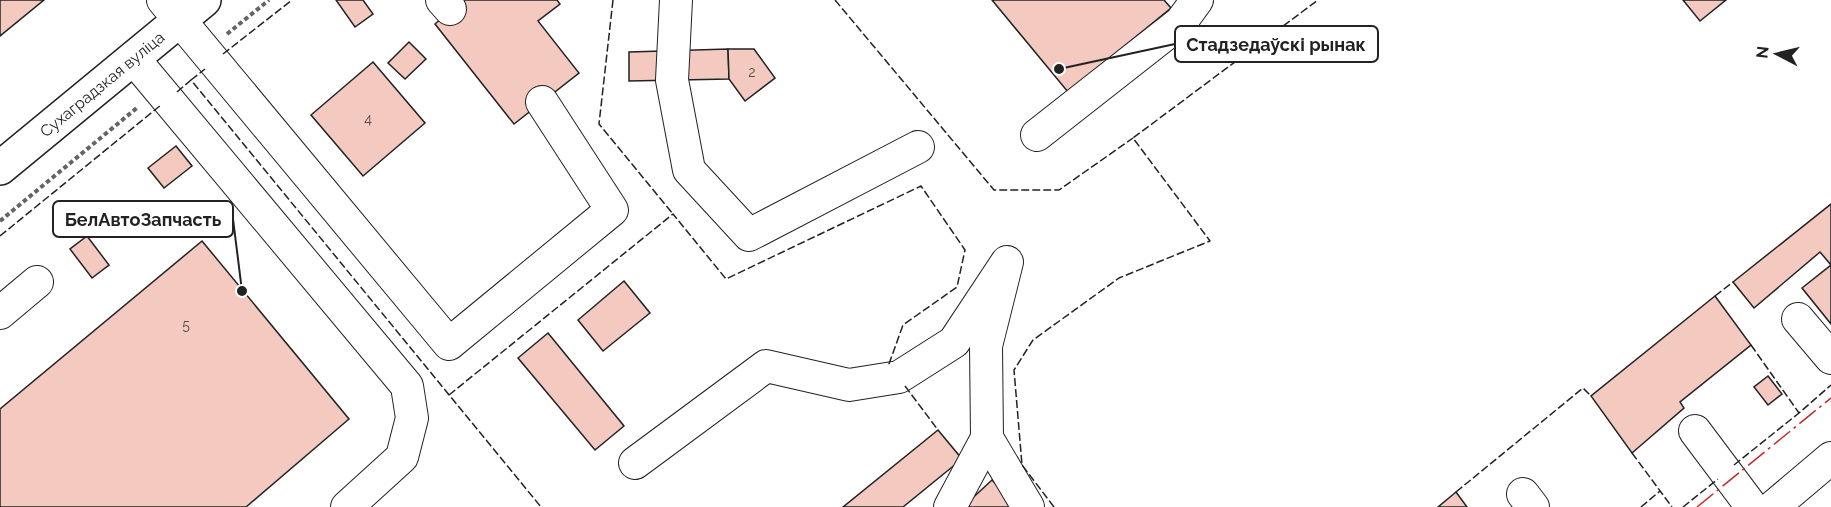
<svg xmlns="http://www.w3.org/2000/svg" width="1831" height="507" viewBox="0 0 1831 507" font-family="Raleway,sans-serif">
<rect width="100%" height="100%" fill="#fff"/>
<g fill="#f3c9c0" stroke="#222" stroke-width="1.5">
<polygon points="0,0 44,0 0,36"/>
<polygon points="336,0 363,0 373,14 355,27"/>
<polygon points="462,0 557,0 560,4 538,21 579,73 514,124 435,24"/>
<polygon points="992,0 1164,0 1171,8 1068,92"/>
<polygon points="1683,0 1726,0 1700,21"/>
<polygon points="409,42 426,59 405,79 388,63"/>
<polygon points="728,49 729,79 629,81 629,52"/>
<polygon points="728,49 754,49 775,78 745,101 729,79"/>
<polygon points="373,62 425,123 363,176 311,115"/>
<polygon points="176,146 192,166 164,188 148,168"/>
<polygon points="1831,204 1831,265 1820,252 1754,308 1733,282"/>
<polygon points="87,236 109,265 92,278 70,249"/>
<polygon points="202,241 349,419 246,507 0,507 0,409"/>
<polygon points="1831,265 1831,324 1802,288"/>
<polygon points="624,281 650,313 603,351 578,320"/>
<polygon points="1715,296 1751,345 1680,402 1684,408 1632,453 1591,396"/>
<polygon points="548,333 624,426 595,450 518,358"/>
<polygon points="1768,376 1782,394 1768,405 1754,387"/>
<polygon points="938,430 962,459 903,507 843,507"/>
<polygon points="992,480 1017,507 967,507 965,505"/>
<polygon points="1456,492 1467,507 1438,507"/>
</g>
<g fill="none" stroke-linecap="round" stroke-linejoin="round">
<defs>
<g id="minor">
<polyline points="163,0 449,344 612,210 542,102"/>
<polyline points="442,0 450,9"/>
<polyline points="676,0 672,80 689,170 749,235 918,147"/>
<polyline points="133,58 407,386 412,418 402,457 347,507"/>
<polyline points="1037,135 1181,22 1197,0"/>
<polyline points="0,313 37,282"/>
<polyline points="1798,319 1831,358"/>
<polyline points="1695,431 1752,507"/>
<polyline points="987,438 1028,507"/>
<polyline points="635,463 766,366 849,385 899,377 954,342 1007,262 986,346 987,438 950,507"/>
<polyline points="1523,494 1533,507"/>
<polyline points="1773,507 1831,458"/>
</g>
<g id="major">
<path id="s1" d="M0,168L204,0"/>
</g>
</defs>
<use href="#minor" stroke="#222" stroke-width="34"/>
<use href="#major" stroke="#222" stroke-width="36"/>
<g stroke="#646464" stroke-width="4" stroke-dasharray="4.5 3" stroke-linecap="butt">
<polyline points="227,34 269,0"/>
<polyline points="0,221 138,107"/>
</g>
<use href="#minor" stroke="#fff" stroke-width="32"/>
<use href="#major" stroke="#fff" stroke-width="33"/>
<g stroke="#222" stroke-width="1.5" stroke-dasharray="8 3" stroke-linecap="butt">
<polyline points="613,0 599,124 673,214"/>
<polyline points="835,0 994,190 1059,190 1133,138"/>
<polyline points="223,54 292,0"/>
<polyline points="191,80 205,69"/>
<polyline points="177,92 191,80 541,507"/>
<polyline points="0,236 161,105"/>
<polyline points="1715,296 1733,282"/>
<polyline points="1751,345 1799,413 1831,385"/>
<polyline points="905,386 938,430"/>
<polyline points="449,395 673,214 726,279 921,186 965,250 957,287 903,325 889,364 891,366"/>
<polyline points="1632,453 1672,507"/>
<polyline points="1734,465 1799,413"/>
<polyline points="1456,492 1583,388 1591,396"/>
<polyline points="1054,507 1022,465 1014,370 1033,340 1119,278 1210,241 1133,138 1318,0"/>
<polyline points="1641,507 1660,491"/>
<polyline points="1683,507 1718,479"/>
</g>
<polyline stroke="#c62828" stroke-width="1.5" stroke-dasharray="21 4.5 3 4.5" stroke-linecap="butt" points="1697,507 1831,398"/>
</g>
<g text-anchor="middle" stroke-width="4.5" stroke-linejoin="round" paint-order="stroke">
<g font-size="14" fill="#564c4a">
<text x="752" y="77">2</text>
<text x="368" y="124">4</text>
<text x="186" y="330">5</text>
</g>
<g font-size="16" fill="#222" stroke="#fff">
<text dy="6" stroke="none"><textPath href="#s1" startOffset="132">Сухаградзкая вуліца</textPath></text>
</g>
</g>
<path fill="none" stroke="#222" stroke-width="2" d="M1059 69L1175 44M242 291L233 219"/>
<g fill="#222" stroke="#fff" stroke-width="2">
<circle cx="1059" cy="69" r="6"/>
<circle cx="242" cy="291" r="6"/>
</g>
<g fill="#fff" stroke="#222" stroke-width="2">
<rect x="1175" y="26" width="203" height="36" rx="6"/>
<rect x="53" y="201" width="180" height="36" rx="6"/>
</g>
<g font-size="18" text-anchor="middle" font-weight="bold" fill="#222">
<text x="1276" y="51">Стадзедаўскі рынак</text>
<text x="143" y="226">БелАвтоЗапчасть</text>
</g>
<g transform="translate(1777 54) rotate(277)" stroke="#ffffff" stroke-width="4.5" paint-order="stroke">
<path d="M0-4.5L10 22L0 15L-10 22Z" fill="#222222"/>
<text y="-9" font-size="16" font-weight="bold" text-anchor="middle" fill="#222222">N</text>
</g>
</svg>
